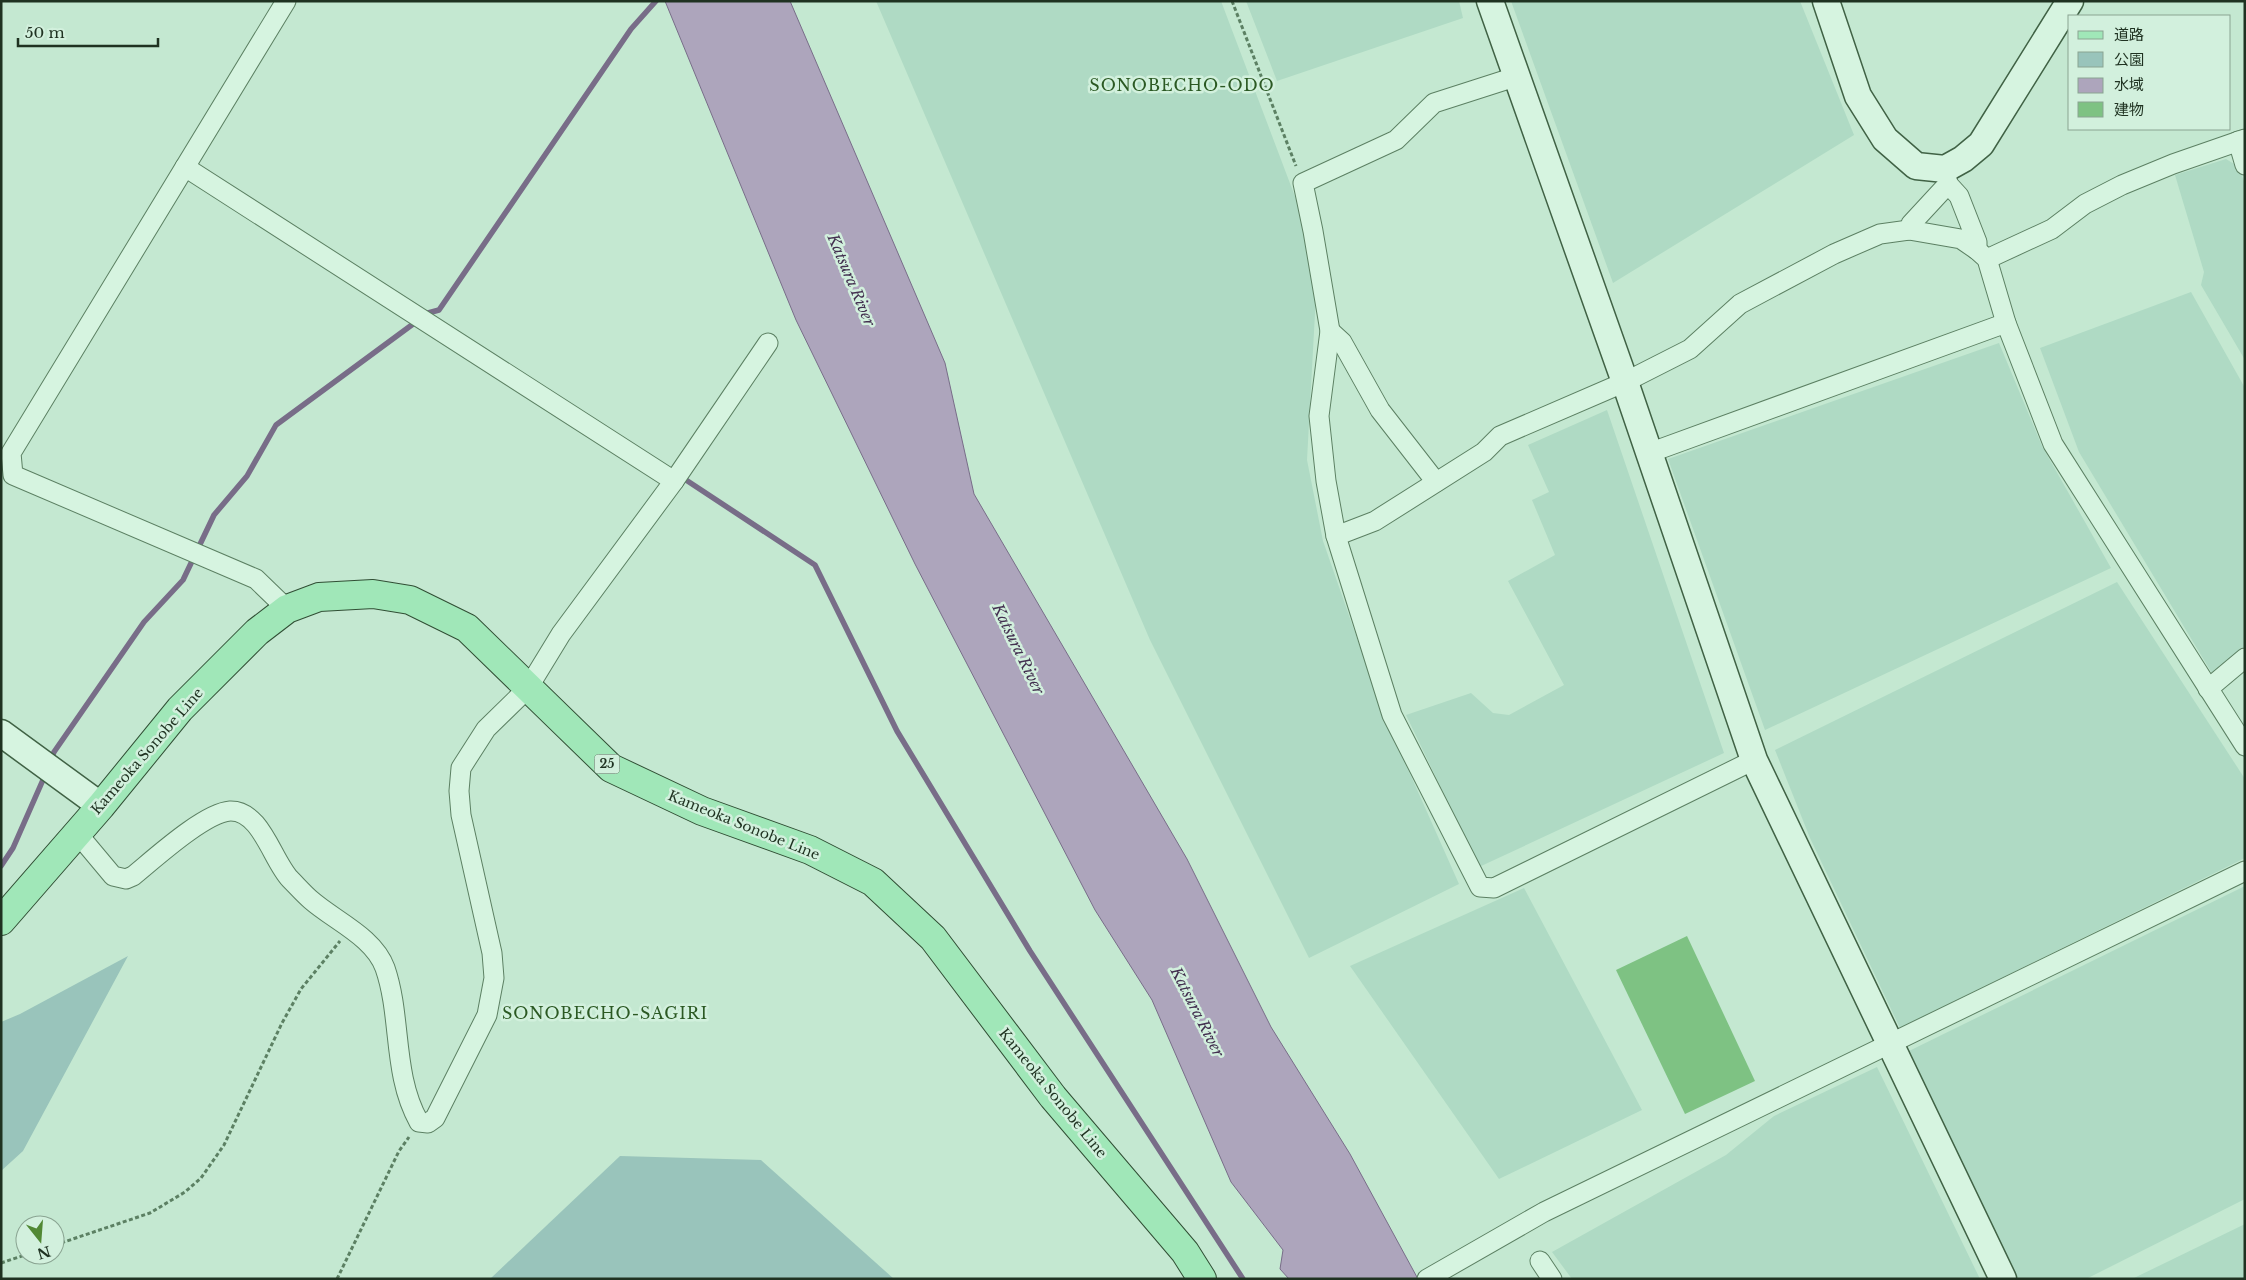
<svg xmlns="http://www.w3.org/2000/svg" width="2246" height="1280" viewBox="0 0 2246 1280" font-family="'Libre Baskerville','Noto Sans JP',serif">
<rect width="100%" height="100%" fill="#c4e8d1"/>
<g fill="#afdac4">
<polygon points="876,1 1221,1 1305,223 1316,295 1307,460 1323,541 1383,713 1459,884 1309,958 1150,640"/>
<polygon points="1246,1 1459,1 1463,18 1277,81"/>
<polygon points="1511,1 1800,1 1854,135 1613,283"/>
<polygon points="2226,159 2239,167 2245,184 2245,360 2201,285 2204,272 2175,175"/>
<polygon points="2191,292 2245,388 2245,646 2213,675 2079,452 2040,348"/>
<polygon points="1999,343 2042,446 2111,568 1765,730 1668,459"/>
<polygon points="1607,410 1724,753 1479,867 1406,715 1471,693 1493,713 1509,715 1564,685 1508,581 1555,555 1532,500 1549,492 1528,445"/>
<polygon points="2117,582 2245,779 2245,858 1900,1028 1810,838 1775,750"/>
<polygon points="2245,886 2245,1199 2086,1279 2016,1279 1907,1052"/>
<polygon points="1524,888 1642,1110 1499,1179 1350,966"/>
<polygon points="1877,1067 1980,1279 1572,1279 1552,1252 1726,1155 1774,1116"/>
<polygon points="2245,1224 2245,1279 2132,1279"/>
</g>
<g fill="#99c4bb">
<polygon points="128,956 23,1151 1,1171 1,1022 20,1014"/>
<polygon points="620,1156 761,1160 894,1279 490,1279"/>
</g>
<polygon fill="#ada5bc" stroke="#786d88" points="665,1 790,1 945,363 974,494 1187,859 1271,1027 1350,1154 1418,1279 1289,1279 1280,1269 1283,1250 1231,1182 1152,1000 1095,910 915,564 796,320"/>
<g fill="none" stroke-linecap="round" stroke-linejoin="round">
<g stroke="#786d88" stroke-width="5.5">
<polyline points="686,480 815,565 897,731 1030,951 1243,1279"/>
<polyline points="50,762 54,752 144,622 183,580 214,515 247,476 276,425 428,313 439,310 631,29 656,1"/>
<polyline points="1,866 13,848 46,773"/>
</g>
</g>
<polygon fill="#7ec283" points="1687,936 1755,1081 1685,1114 1616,970"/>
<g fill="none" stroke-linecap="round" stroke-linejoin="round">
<defs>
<g id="street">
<polyline points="286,1 11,453 13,475 256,579 287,609"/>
<polyline points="1518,76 1434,103 1396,140 1303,183 1313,231 1330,331 1319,416 1326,481 1336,536 1392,715 1480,887 1494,888 1754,760"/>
<polyline points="2238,141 2245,165"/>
<polyline points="185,167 674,481"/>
<polyline points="1948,184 1959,196 1977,242 1977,250"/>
<polyline points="1909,230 1911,224 1948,184 1945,169"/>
<polyline points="1987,259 2052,229 2085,204 2122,185 2173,164 2245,139"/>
<polyline points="1330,331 1342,342 1380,410 1436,482"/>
<polyline points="1649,453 2006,323"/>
<polyline points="1336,536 1375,521 1484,452 1500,436 1625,382 1690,349 1740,304 1834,254 1880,234 1909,230 1961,239 1977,250 1987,259 2006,323 2053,444 2245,746"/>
<polyline points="2208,689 2245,658"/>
<path d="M77,833L113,876L126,879L133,876C154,859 204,813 230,811C261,810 272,860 290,879C297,886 304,894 311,900C335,921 374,937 385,968C402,1017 392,1074 419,1122L428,1123L435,1118L487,1015L494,978L492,953L461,815L459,791L461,768L486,729L528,688L561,634L674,481L768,343"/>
<polyline points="1540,1261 1552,1279"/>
<polyline points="1427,1279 1544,1212 2245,871"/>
</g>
<g id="secondary">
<polyline points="1490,1 1625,382 1754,760 2003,1279"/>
<polyline points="1826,1 1858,96 1885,139 1916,166 1945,169 1963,159 1981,144 2070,1"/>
<polyline points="1,733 101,806"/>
</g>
<polyline id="primary" points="1,921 101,806 180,709 257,632 287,609 319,597 373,594 410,600 467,628 611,768 702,811 810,850 873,882 933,938 1053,1097 1185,1252 1202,1279"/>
</defs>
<use href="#street" stroke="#5c8063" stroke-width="21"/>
<use href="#secondary" stroke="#406245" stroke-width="29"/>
<use href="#primary" stroke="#304e34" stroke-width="30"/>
<g stroke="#5c8063" stroke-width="3" stroke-dasharray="4 2.5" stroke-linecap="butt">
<polyline points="1232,1 1296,166"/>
<polyline points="55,1245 150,1213 185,1192 201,1178 224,1145 282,1023 301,989 340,941"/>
<polyline points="1,1263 25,1255"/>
<polyline points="337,1279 399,1151 409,1137"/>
</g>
<use href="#street" stroke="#d6f4e0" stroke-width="19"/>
<use href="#secondary" stroke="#d6f4e0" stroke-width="26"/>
<use href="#primary" stroke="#a0e7b8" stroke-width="28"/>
</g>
<g text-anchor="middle" stroke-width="5" stroke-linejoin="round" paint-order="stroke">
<rect fill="#d2f0dd" stroke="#556b59" stroke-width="1" x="594.5" y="754.5" width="25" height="19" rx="4"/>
<g font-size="12" font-weight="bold" fill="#1f3221">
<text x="607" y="768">25</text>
</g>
<g font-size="14" fill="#1f3221" stroke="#d2f0dd">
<text transform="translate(147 751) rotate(-49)" y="5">Kameoka Sonobe Line</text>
<text transform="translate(744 825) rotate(22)" y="5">Kameoka Sonobe Line</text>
<text transform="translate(1053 1093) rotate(51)" y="5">Kameoka Sonobe Line</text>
</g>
<g font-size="15" font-style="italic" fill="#433050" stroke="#d2f0dd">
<text transform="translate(851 280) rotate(67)" y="5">Katsura River</text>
<text transform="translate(1018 649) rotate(64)" y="5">Katsura River</text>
<text transform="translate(1197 1012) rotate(63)" y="5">Katsura River</text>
</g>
<g font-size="16" letter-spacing="1" fill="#2b5923" stroke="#d2f0dd">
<text x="1182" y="91">SONOBECHO-ODO</text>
<text x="605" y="1019">SONOBECHO-SAGIRI</text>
</g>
</g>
<rect width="2246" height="1280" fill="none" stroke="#1f3221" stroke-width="5"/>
<rect x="2068" y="15" width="162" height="115" fill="#d2f0dd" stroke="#8aa492"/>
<rect x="2078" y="31" width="25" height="8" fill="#a0e7b8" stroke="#8aa492"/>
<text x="2114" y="40" font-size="15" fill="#1f3221">道路</text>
<rect x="2078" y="52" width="25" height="15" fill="#99c4bb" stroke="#8aa492"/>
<text x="2114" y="65" font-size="15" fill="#1f3221">公園</text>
<rect x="2078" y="78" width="25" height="15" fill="#ada5bc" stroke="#8aa492"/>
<text x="2114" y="90" font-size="15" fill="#1f3221">水域</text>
<rect x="2078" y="102" width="25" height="15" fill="#7ec283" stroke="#8aa492"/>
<text x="2114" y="115" font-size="15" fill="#1f3221">建物</text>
<g transform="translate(40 1240) rotate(163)"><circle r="24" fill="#d2f0dd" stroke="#8aa492"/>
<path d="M0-4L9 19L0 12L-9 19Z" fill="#518834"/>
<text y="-8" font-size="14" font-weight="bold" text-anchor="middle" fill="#1f3221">N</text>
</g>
<path d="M18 38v8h140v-8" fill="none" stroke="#1f3221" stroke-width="2.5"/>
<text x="25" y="38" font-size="15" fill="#1f3221" stroke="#d2f0dd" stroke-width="4" paint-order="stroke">50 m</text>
</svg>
